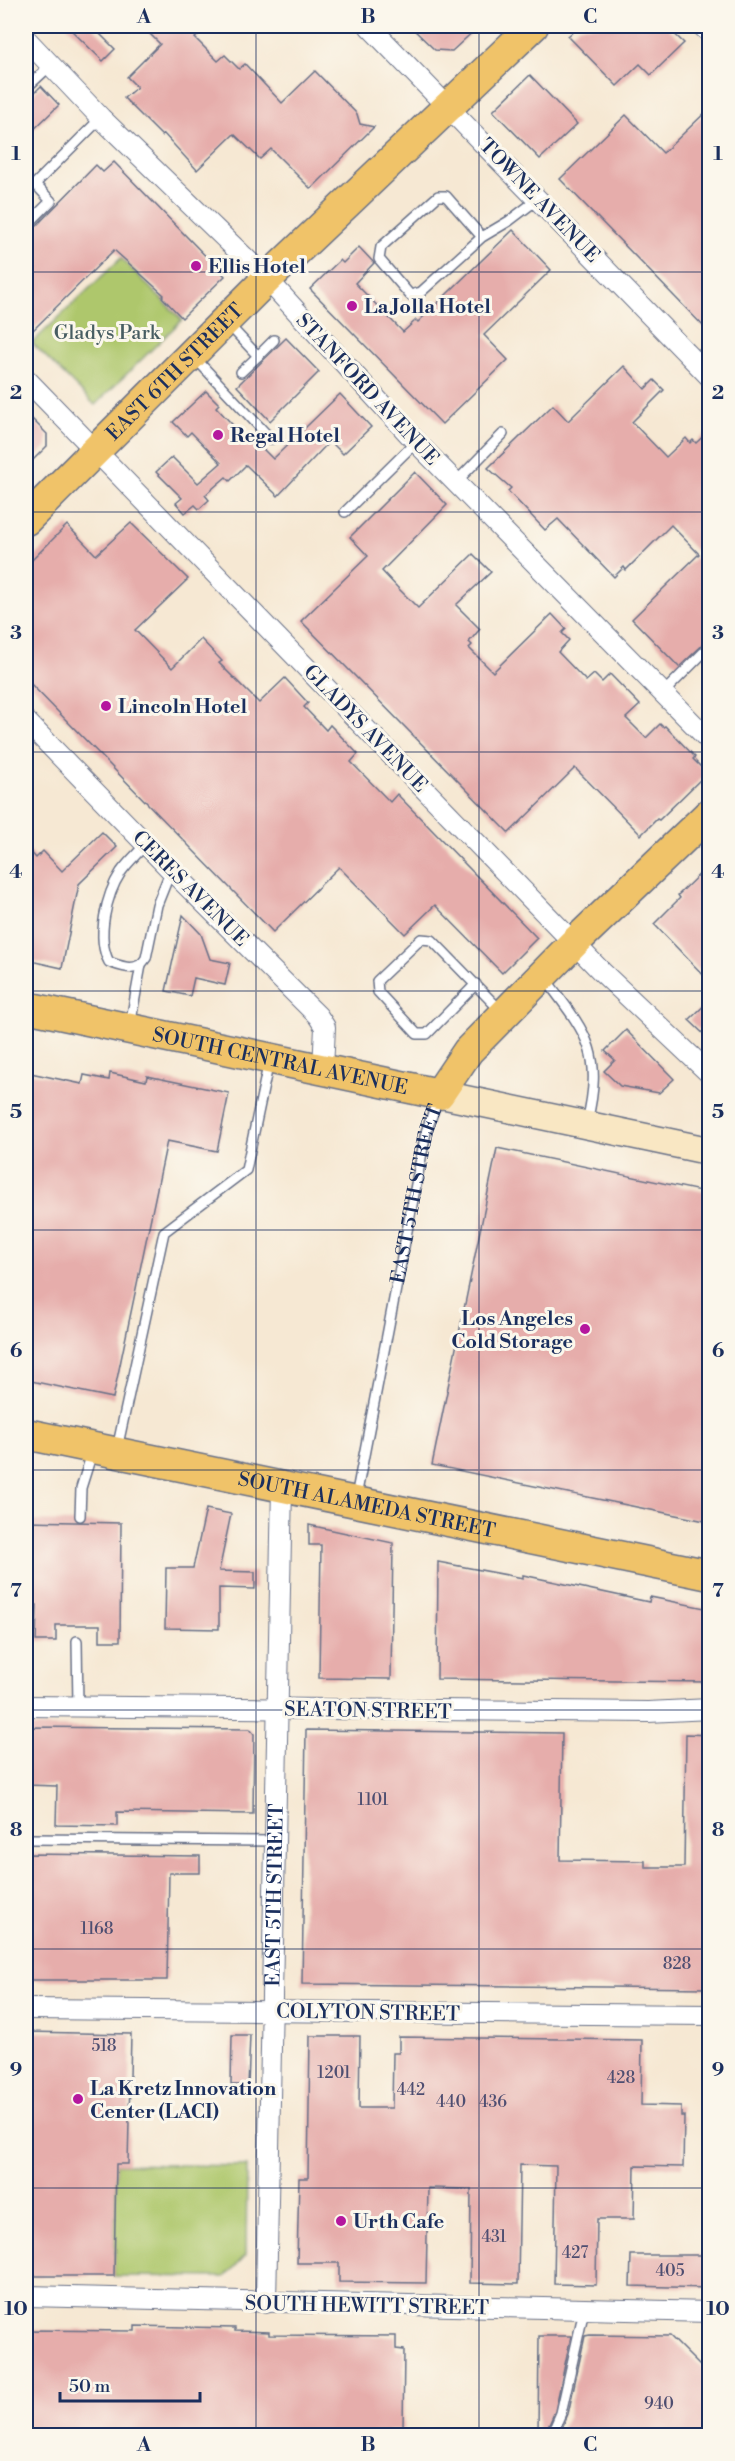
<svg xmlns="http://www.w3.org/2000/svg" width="735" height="2461" viewBox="0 0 735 2461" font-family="'Libre Bodoni',serif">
<rect width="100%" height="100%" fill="#fbf7ec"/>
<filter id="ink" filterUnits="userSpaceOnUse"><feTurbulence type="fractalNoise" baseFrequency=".0167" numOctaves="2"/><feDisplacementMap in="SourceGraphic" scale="12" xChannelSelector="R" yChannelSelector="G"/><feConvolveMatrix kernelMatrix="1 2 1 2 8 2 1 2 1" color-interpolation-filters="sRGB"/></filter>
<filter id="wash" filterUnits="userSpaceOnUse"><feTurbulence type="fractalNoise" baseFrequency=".008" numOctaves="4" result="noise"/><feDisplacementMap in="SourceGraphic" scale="24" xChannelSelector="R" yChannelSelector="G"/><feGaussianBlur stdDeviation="1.35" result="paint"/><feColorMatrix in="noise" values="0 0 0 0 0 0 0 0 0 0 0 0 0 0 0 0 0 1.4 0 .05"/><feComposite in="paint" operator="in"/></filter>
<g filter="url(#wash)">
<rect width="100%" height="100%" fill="#f6e8d3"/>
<g fill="#aec76c" stroke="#647b65" stroke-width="1.5">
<polygon points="121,258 182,320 95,405 32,343"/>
<polygon points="116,2164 247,2166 246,2255 225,2277 114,2276"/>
</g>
<g id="blocks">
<g fill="#e6adab">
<polygon points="67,26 92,26 115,49 103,61"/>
<polygon points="142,26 209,26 195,38 218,61 225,55 239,69 245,64 282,103 315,71 357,114 360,124 374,127 311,189 271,149 260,159 234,134 197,170 164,134 162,136 124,98 137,87 127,77 160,44"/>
<polygon points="410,26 479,26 452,51 435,50"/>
<polygon points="580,26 666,26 684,43 651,75 640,64 617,86 568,36"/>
<polygon points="530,75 577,124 540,159 493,111"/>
<polygon points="41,86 59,105 26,137 26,101"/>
<polygon points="710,108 710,333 560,179 626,115 663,153"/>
<polygon points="114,162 225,276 182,318 162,297 164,295 114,250 26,337 26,233 31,231 96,165 103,172"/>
<polygon points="513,230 551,270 484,335 508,360 442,424 310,289 340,260 343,263 359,247 374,263 355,283 403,332 416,320 418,322"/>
<polygon points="286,338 319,372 270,421 237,386"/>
<polygon points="624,366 645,389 654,380 664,390 632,422 666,457 686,438 690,443 693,440 696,443 710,430 710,638 679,667 632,619 699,554 671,525 626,570 624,567 614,577 558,519 545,530 508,491 511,488 488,468 553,405 568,421"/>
<polygon points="206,391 219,404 216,407 245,438 249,435 273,459 340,394 371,427 343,454 330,441 278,496 246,465 230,481 226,477 205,495 209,500 199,509 195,505 185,513 176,503 182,498 156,472 172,457 198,483 221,463 191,432 187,436 173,422"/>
<polygon points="26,413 47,434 47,446 26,467"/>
<polygon points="415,472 447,505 382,571 397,587 418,608 473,554 491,572 456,605 480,629 469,642 472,645 469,648 493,672 552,614 566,629 562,633 569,640 558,652 586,681 594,674 602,682 610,674 640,705 626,718 646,738 660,724 663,727 665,726 695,757 693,759 707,773 659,820 657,819 641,835 575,768 509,833 301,621 368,556 350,537"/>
<polygon points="131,523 188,579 135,630 172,668 201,639 222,661 219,663 259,703 285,678 308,703 304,707 326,730 330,725 358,754 351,762 390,802 397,794 537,938 502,973 435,905 405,934 339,867 273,932 26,679 26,566 67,525 96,555"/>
<polygon points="102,832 117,847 79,884 62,968 26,960 26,847 36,858 43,851 62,871"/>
<polygon points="710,864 710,982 654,924 680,898 678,895"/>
<polygon points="183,915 201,934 210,959 230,963 225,985 194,978 190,996 166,991"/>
<polygon points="710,1000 710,1040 689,1020"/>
<polygon points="626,1030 674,1079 659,1093 620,1086 604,1071 615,1060 605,1051"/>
<polygon points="26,1072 82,1084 84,1075 109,1080 110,1073 146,1081 147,1076 229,1093 217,1151 167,1141 113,1398 26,1380"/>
<polygon points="497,1148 710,1193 710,1522 432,1465"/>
<polygon points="206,1509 231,1514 219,1571 255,1572 255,1589 219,1588 219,1629 165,1628 166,1568 193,1568"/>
<polygon points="26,1521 121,1523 120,1641 100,1641 100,1625 56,1625 56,1641 36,1641 37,1605 26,1605"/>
<polygon points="309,1525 393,1543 391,1679 319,1678 321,1545 309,1545"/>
<polygon points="438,1562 523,1578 523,1575 649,1602 650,1597 710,1609 710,1682 437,1679"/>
<polygon points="26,1727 250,1729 254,1734 253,1814 117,1812 117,1826 56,1825 57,1786 26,1785"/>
<polygon points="306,1730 562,1733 560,1860 645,1861 645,1867 684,1867 686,1734 710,1735 710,1988 302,1984"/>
<polygon points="26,1854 200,1856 200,1873 169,1873 167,1980 26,1980"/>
<polygon points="26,2032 131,2034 128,2164 116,2164 114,2276 26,2276"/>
<polygon points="232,2035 250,2035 248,2085 231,2085"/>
<polygon points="310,2036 360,2036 359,2108 392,2108 393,2053 399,2053 399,2037 642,2040 641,2105 681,2106 681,2116 684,2116 683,2167 635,2166 634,2219 597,2219 596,2285 554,2284 556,2166 520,2165 518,2284 470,2283 471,2189 428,2188 426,2283 339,2282 339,2263 297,2263 299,2178 308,2178"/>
<polygon points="631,2255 710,2255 710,2288 630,2286"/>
<polygon points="135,2326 235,2328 235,2331 269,2332 269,2335 396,2336 396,2349 404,2350 403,2430 389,2430 389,2436 26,2436 26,2330 135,2331"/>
<polygon points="590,2335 670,2336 710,2376 710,2436 559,2435 568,2414 585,2336"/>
<polygon points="539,2336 571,2336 555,2411 545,2434 538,2434"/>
</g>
</g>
</g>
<g filter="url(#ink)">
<use href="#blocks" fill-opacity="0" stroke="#687087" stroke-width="1.5"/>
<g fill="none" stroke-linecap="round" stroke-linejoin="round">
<defs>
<g id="lane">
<polyline points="26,88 51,65"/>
<polyline points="26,226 51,201 35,184 101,118"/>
<polyline points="482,237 421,292 410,295 379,259 381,247 438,196 446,196 482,237 509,221 538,199"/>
<polyline points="228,324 258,356 274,340"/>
<polyline points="195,358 271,439"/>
<polyline points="241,372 258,356"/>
<polyline points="456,482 503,434"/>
<polyline points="345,512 416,442"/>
<polyline points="663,693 710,646"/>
<path d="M146,844C138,853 128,862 121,872C106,895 96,938 109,962C123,967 137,973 146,958L157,905L171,870"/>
<path d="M544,977C586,1033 604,1050 587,1122"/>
<polyline points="476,984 427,1034 417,1034 378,992 377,981 421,939 432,940 501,1011"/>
<polyline points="130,1025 141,965"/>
<polyline points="117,1449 164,1232 246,1170 269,1061"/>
<path id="s1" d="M356,1497L426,1132L438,1099"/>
<polyline points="80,1516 81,1488 92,1453"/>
<polyline points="77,1641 78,1706"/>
<polyline points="31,1839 275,1841"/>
<polyline points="551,2436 561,2413 584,2310"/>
</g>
<g id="street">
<polyline points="369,26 710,377"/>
<polyline points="702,26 710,33"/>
<polyline points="26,39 101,118 267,279 416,442 710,741"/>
<polyline points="26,379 602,972 710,1074"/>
<polyline points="26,721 171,870 318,1016 325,1027 323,1069"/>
<polyline points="26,1706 648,1712 710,1709"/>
<polyline points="26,2009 710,2015"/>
<polyline points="26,2296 710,2312"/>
<path id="s2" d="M266,2303L282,1486"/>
</g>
<polyline id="secondary" points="439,1094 710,1151"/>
<g id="primary">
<path id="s3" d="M26,520L267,279L533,26"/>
<path id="s4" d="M26,1007L439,1094L468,1051L574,943L710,813"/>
<path id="s5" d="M26,1434L710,1575"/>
</g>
</defs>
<use href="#lane" stroke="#687087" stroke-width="12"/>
<use href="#street" stroke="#687087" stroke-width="22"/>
<use href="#secondary" stroke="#687087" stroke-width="30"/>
<use href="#primary" stroke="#687087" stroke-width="33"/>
<use href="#lane" stroke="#fff" stroke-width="9"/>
<use href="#street" stroke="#fff" stroke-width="20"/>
<use href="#secondary" stroke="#f9e7c3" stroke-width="27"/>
<use href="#primary" stroke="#f0c369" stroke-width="30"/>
</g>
</g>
<path fill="none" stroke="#1b2f5e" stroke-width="1.5" stroke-opacity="0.55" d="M256,26V2436M479,26V2436M26,272H710M26,512H710M26,752H710M26,991H710M26,1230H710M26,1470H710M26,1710H710M26,1949H710M26,2188H710"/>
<g fill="#b5179e" stroke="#fbf7ec" stroke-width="2">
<circle cx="196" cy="266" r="6"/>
<circle cx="352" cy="306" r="6"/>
<circle cx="218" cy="435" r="6"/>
<circle cx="106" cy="706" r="6"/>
<circle cx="585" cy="1329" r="6"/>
<circle cx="78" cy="2099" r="6"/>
<circle cx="341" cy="2221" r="6"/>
</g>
<g text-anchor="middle" stroke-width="6" stroke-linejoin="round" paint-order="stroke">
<g font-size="16" fill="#4e4e71">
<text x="373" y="1805">1101</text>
<text x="97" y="1934">1168</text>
<text x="677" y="1969">828</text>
<text x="104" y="2051">518</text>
<text x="334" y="2078">1201</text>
<text x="621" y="2083">428</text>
<text x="411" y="2095">442</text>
<text x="451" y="2107">440</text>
<text x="493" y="2107">436</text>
<text x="494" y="2242">431</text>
<text x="575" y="2258">427</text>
<text x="670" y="2276">405</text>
<text x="659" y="2409">940</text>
</g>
<g font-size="20" fill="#1b2f5e" stroke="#fbf7ec">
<text transform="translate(540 200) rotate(46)" y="7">TOWNE AVENUE</text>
<text dy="7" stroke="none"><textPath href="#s3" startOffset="210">EAST 6TH STREET</textPath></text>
<text transform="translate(368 389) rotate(47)" y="7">STANFORD AVENUE</text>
<text transform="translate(366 728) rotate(46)" y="7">GLADYS AVENUE</text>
<text transform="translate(191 888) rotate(45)" y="7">CERES AVENUE</text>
<text dy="7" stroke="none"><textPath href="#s4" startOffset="260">SOUTH CENTRAL AVENUE</textPath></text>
<text dy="7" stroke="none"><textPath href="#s1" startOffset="309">EAST 5TH STREET</textPath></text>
<text dy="7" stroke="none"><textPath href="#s5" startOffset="348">SOUTH ALAMEDA STREET</textPath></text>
<text transform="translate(368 1710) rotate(1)" y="7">SEATON STREET</text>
<text dy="7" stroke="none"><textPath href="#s2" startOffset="408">EAST 5TH STREET</textPath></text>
<text transform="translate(368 2012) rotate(1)" y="7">COLYTON STREET</text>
<text transform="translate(367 2305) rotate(1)" y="7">SOUTH HEWITT STREET</text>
</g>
<g font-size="20" font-weight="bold" fill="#1b2f5e" stroke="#fbf7ec" text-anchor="start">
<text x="208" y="273">Ellis Hotel</text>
<text x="364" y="313">La Jolla Hotel</text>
<text x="230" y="442">Regal Hotel</text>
<text x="118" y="713">Lincoln Hotel</text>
<text x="573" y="1325" text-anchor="end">Los Angeles<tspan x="573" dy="23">Cold Storage</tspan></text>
<text x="90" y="2095">La Kretz Innovation<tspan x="90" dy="23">Center (LACI)</tspan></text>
<text x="353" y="2228">Urth Cafe</text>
</g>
<g font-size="20" fill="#475d62" stroke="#fbf7ec">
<text x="107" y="339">Gladys Park</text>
</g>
</g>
<rect width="735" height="2461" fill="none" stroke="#fbf7ec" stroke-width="66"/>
<path d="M60 2392v9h140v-9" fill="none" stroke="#1b2f5e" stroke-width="3"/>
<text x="69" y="2392" font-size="18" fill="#1b2f5e" stroke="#fbf7ec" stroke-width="4.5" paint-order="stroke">50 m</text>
<rect x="33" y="33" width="669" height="2395" fill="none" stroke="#1b2f5e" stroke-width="2"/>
<g font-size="20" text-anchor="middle" font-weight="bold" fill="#1b2f5e">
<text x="144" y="23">A</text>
<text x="368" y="23">B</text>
<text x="590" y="23">C</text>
<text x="16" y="160">1</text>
<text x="718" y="160">1</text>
<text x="16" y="399">2</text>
<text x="718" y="399">2</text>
<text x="16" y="639">3</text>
<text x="718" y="639">3</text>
<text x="16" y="878">4</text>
<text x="718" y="878">4</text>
<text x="16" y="1118">5</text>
<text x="718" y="1118">5</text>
<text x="16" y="1357">6</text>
<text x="718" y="1357">6</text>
<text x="16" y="1597">7</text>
<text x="718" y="1597">7</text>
<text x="16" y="1836">8</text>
<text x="718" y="1836">8</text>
<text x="16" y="2076">9</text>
<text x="718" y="2076">9</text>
<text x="16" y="2315">10</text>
<text x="718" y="2315">10</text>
<text x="144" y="2451">A</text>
<text x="368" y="2451">B</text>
<text x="590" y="2451">C</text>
</g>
</svg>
